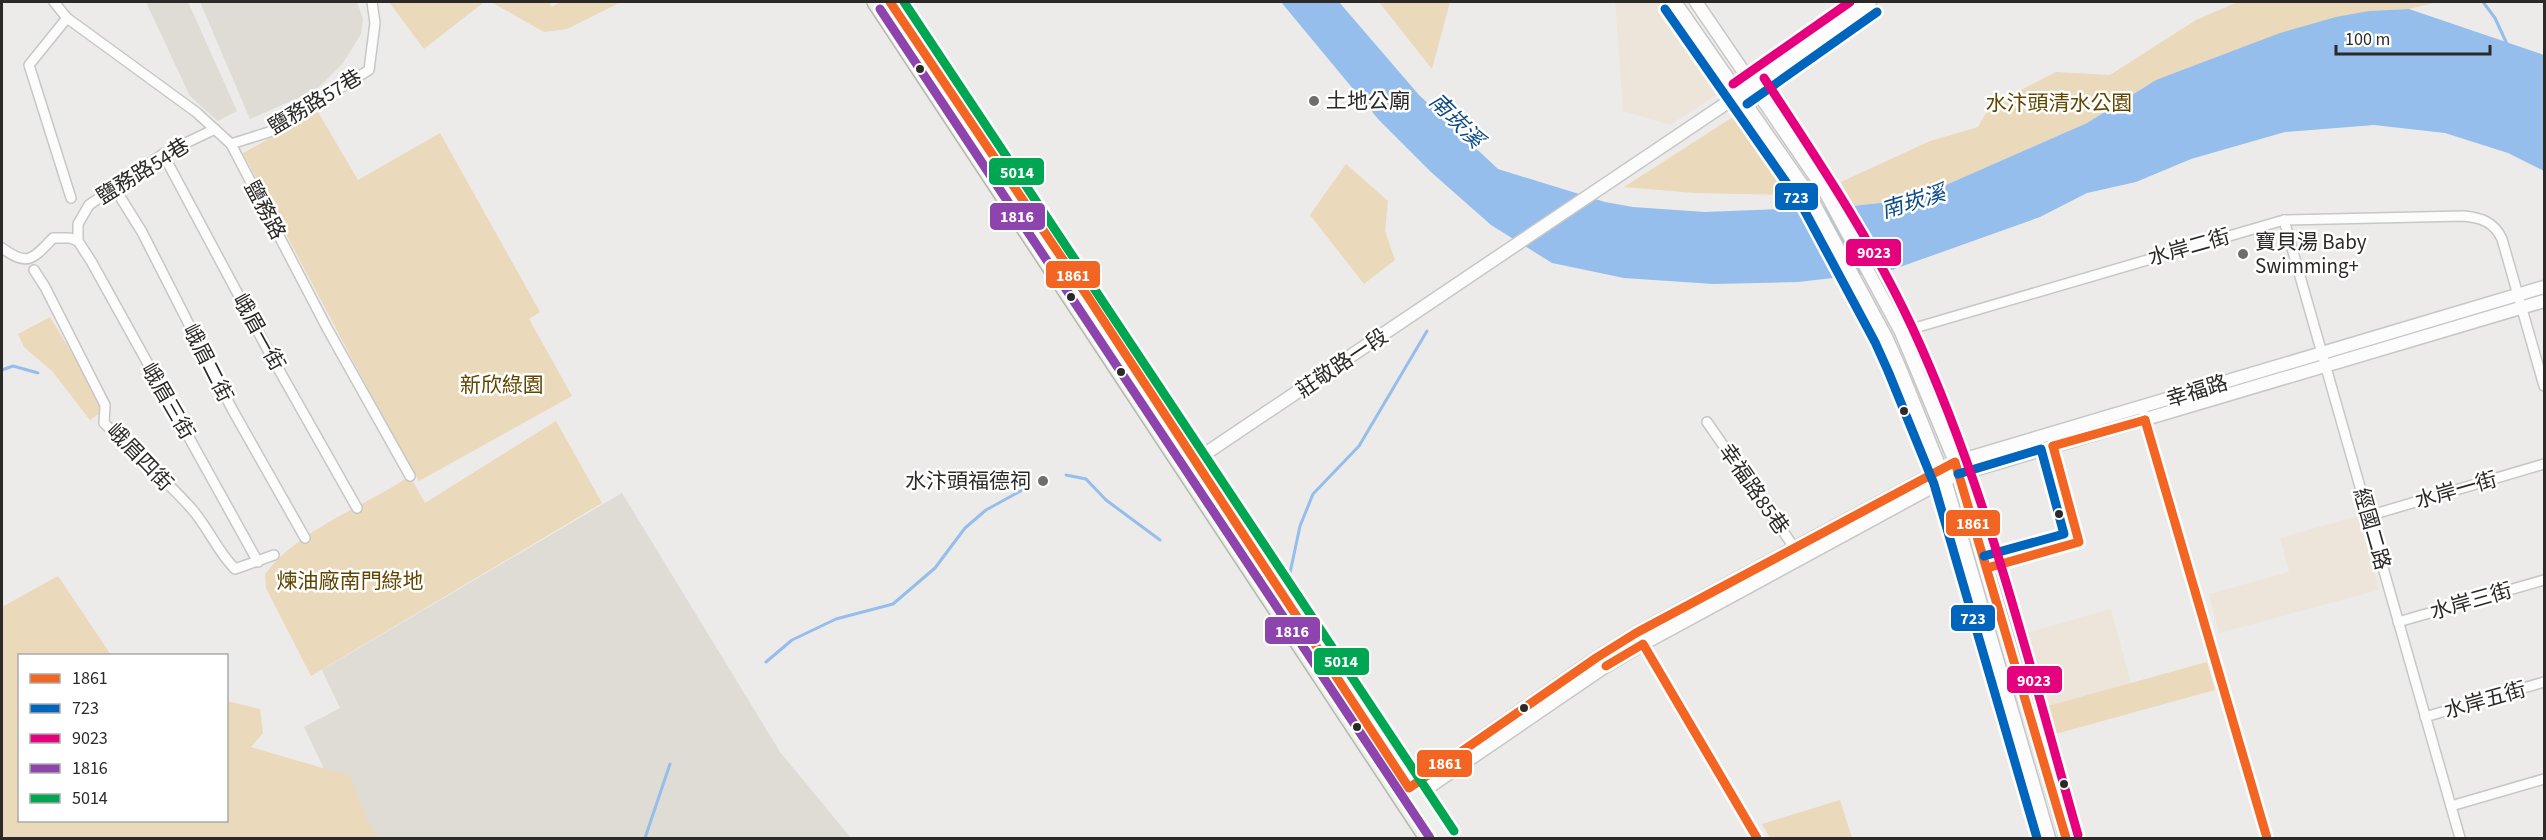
<svg xmlns="http://www.w3.org/2000/svg" width="2546" height="840" viewBox="0 0 2546 840" font-family="'Source Sans 3','Noto Sans TC',sans-serif">
<rect width="100%" height="100%" fill="#ecebe9"/>
<g fill="#ede5d9">
<polygon points="1615,2 1664,2 1725,89 1670,125 1623,111"/>
<polygon points="2358,516 2379,590 2219,633 2209,594 2289,572 2280,538"/>
<polygon points="2111,609 2131,683 2040,708 2019,635"/>
</g>
<g fill="#dfdbd5">
<polygon points="146,2 188,2 237,111 218,121 190,96"/>
<polygon points="200,2 357,2 363,19 361,34 343,63 316,90 250,119"/>
<polygon points="622,493 780,752 851,838 357,838 304,727 340,708 322,670"/>
</g>
<g fill="#ead9bb">
<polygon points="389,2 484,2 424,49"/>
<polygon points="491,2 549,2 552,7 560,2 621,2 567,29 544,32"/>
<polygon points="1379,2 1450,2 1432,69"/>
<polygon points="2238,2 2438,2 2409,9 2369,11 2156,80 2087,123 1930,192 1906,200 1853,206 1841,182 1930,141 1978,127 1990,106 2056,72 2110,75 2196,20"/>
<polygon points="318,112 358,180 440,133 540,312 529,319 572,396 419,481 376,404 243,153"/>
<polygon points="1736,115 1791,195 1694,193 1624,187"/>
<polygon points="1346,164 1388,201 1385,231 1395,260 1364,284 1310,215"/>
<polygon points="50,317 106,409 90,420 52,371 24,347 18,334"/>
<path d="M556,421L602,503L311,676L266,588L265,574C301,528 362,508 410,476L425,503Z"/>
<polygon points="58,576 111,655 20,656 20,820 226,820 227,701 260,709 263,733 251,747 350,776 366,817 377,838 2,838 2,607"/>
<polygon points="2207,662 2215,690 2048,736 2040,708"/>
<polygon points="1840,800 1852,838 1770,838 1762,824"/>
</g>
<polygon fill="#95beec" points="1281,2 1339,2 1419,95 1498,169 1605,202 1633,207 1705,212 1853,206 1906,200 1930,192 2087,123 2156,80 2280,33 2336,17 2369,11 2409,9 2544,55 2544,171 2508,153 2445,133 2374,125 2285,132 2191,159 2136,182 2087,193 2040,217 1886,272 1798,282 1713,284 1624,278 1552,263 1491,225 1431,172 1378,119"/>
<g fill="none" stroke-linecap="round" stroke-linejoin="round">
<g stroke="#95beec" stroke-width="3">
<polyline points="2483,2 2495,18 2507,44"/>
<polyline points="2,370 13,366 38,373"/>
<polyline points="1066,475 1086,479 1106,500 1160,540"/>
<polyline points="1290,573 1300,526 1313,494 1359,446 1427,331"/>
<polyline points="766,662 792,640 836,619 893,604 935,568 965,528 986,510 1026,488"/>
<polyline points="645,838 670,764"/>
</g>
<defs>
<g id="minor">
<polyline points="54,2 67,18 196,112 231,144 327,328 410,476"/>
<polyline points="67,18 29,65 71,198"/>
<polyline points="231,144 269,132 369,70 375,23 372,2"/>
<polyline points="163,154 270,354 357,508"/>
<polyline points="114,187 142,232 232,409 305,538"/>
<polyline points="2284,220 2460,838"/>
<polyline points="78,241 91,261 258,562"/>
<path d="M2,248C28,267 33,259 53,238H70L78,241V224L89,205L163,154L215,129"/>
<path d="M34,270L45,287L105,405L104,423C133,451 164,478 191,508C208,527 217,551 235,569L274,555"/>
<path d="M1901,332L2284,220L2464,216C2482,218 2494,222 2502,239L2544,386"/>
<polyline points="2144,414 2267,838"/>
<polyline points="1707,422 1798,553"/>
<polyline points="2368,516 2544,464"/>
<polyline points="2398,622 2544,580"/>
<polyline points="1640,639 1757,838"/>
<polyline points="2425,717 2544,682"/>
<polyline points="2451,806 2544,779"/>
</g>
<g id="tertiary">
<polyline points="1675,2 1810,196 1886,337 1899,366 1945,480 2049,838"/>
<polyline points="1696,2 1823,188 1901,332 1960,474 2066,838"/>
<polyline points="1187,466 1740,94 1870,2"/>
<polyline points="1404,792 1596,658 1636,633 1955,462 2544,287"/>
<polyline points="1410,800 1603,668 1643,644 1945,480 1960,474 2544,301"/>
</g>
<g id="primary">
<polyline points="875,2 1427,838"/>
<polyline points="890,2 1444,838"/>
</g>
</defs>
<use href="#minor" stroke="#c7c7c6" stroke-width="12"/>
<use href="#tertiary" stroke="#c7c7c6" stroke-width="15"/>
<use href="#primary" stroke="#b3b8ac" stroke-width="18"/>
<use href="#minor" stroke="#fcfcfc" stroke-width="9"/>
<use href="#tertiary" stroke="#fcfcfc" stroke-width="12"/>
<use href="#primary" stroke="#edefea" stroke-width="15"/>
<defs>
<g id="bus-1">
<polyline points="890,2 1088,297 1409,788 1596,658 1636,633 1955,462 2066,838"/>
<polyline points="2145,420 2267,838"/>
<polyline points="2053,446 2145,420"/>
<polyline points="1987,568 2079,542 2053,446"/>
<polyline points="1606,666 1643,644 1757,838"/>
</g>
<g id="bus-2">
<polyline points="1665,9 1800,202 1875,342 1888,371 1934,484 2037,838"/>
<polyline points="1747,104 1877,12"/>
<polyline points="1958,474 2041,449 2064,534 1984,556"/>
</g>
<g id="bus-3">
<path d="M1764,78C1817,159 1871,239 1912,327C1987,489 2029,664 2078,835"/>
<polyline points="1733,84 1850,2"/>
</g>
<polyline id="bus-4" points="880,9 1430,838"/>
<polyline id="bus-5" points="904,2 1454,831"/>
</defs>
<use href="#bus-1" stroke="#fff" stroke-width="14"/>
<use href="#bus-2" stroke="#fff" stroke-width="14"/>
<use href="#bus-3" stroke="#fff" stroke-width="14"/>
<use href="#bus-4" stroke="#fff" stroke-width="14"/>
<use href="#bus-5" stroke="#fff" stroke-width="14"/>
<use href="#bus-1" stroke="#f26522" stroke-width="9"/>
<use href="#bus-2" stroke="#0065bd" stroke-width="9"/>
<use href="#bus-3" stroke="#e5007d" stroke-width="9"/>
<use href="#bus-4" stroke="#8e44ad" stroke-width="9"/>
<use href="#bus-5" stroke="#00a651" stroke-width="9"/>
</g>
<g fill="#2b2a29" stroke="#fff" stroke-width="2">
<circle cx="920" cy="69" r="5"/>
<circle cx="1071" cy="297" r="5"/>
<circle cx="1121" cy="372" r="5"/>
<circle cx="1904" cy="411" r="5"/>
<circle cx="2059" cy="514" r="5"/>
<circle cx="1524" cy="708" r="5"/>
<circle cx="1357" cy="727" r="5"/>
<circle cx="2064" cy="784" r="5"/>
</g>
<g fill="#6f6e6c" stroke="#fff" stroke-width="2">
<circle cx="1314" cy="101" r="6"/>
<circle cx="2243" cy="254" r="6"/>
<circle cx="1043" cy="481" r="6"/>
</g>
<g text-anchor="middle" stroke-width="5" stroke-linejoin="round" paint-order="stroke">
<g font-size="21" fill="#2b2a29" stroke="#fff" text-anchor="start">
<text x="1326" y="108">土地公廟</text>
<text x="2255" y="249">寶貝湯 Baby<tspan x="2255" dy="24">Swimming+</tspan></text>
<text x="1031" y="488" text-anchor="end">水汴頭福德祠</text>
</g>
<g font-size="21" fill="#2b2a29" stroke="#fff">
<text transform="translate(315 102) rotate(-31)" y="7">鹽務路57巷</text>
<text transform="translate(143 171) rotate(-32)" y="7">鹽務路54巷</text>
<text transform="translate(265 210) rotate(62)" y="7">鹽務路</text>
<text transform="translate(2189 247) rotate(-16)" y="7">水岸二街</text>
<text transform="translate(259 332) rotate(61)" y="7">峨眉一街</text>
<text transform="translate(208 363) rotate(63)" y="7">峨眉二街</text>
<text transform="translate(1342 363) rotate(-34)" y="7">莊敬路一段</text>
<text transform="translate(2197 391) rotate(-17)" y="7">幸福路</text>
<text transform="translate(168 401) rotate(60)" y="7">峨眉三街</text>
<text transform="translate(140 457) rotate(46)" y="7">峨眉四街</text>
<text transform="translate(1754 489) rotate(55)" y="7">幸福路85巷</text>
<text transform="translate(2456 490) rotate(-16)" y="7">水岸一街</text>
<text transform="translate(2372 529) rotate(74)" y="7">經國二路</text>
<text transform="translate(2471 601) rotate(-16)" y="7">水岸三街</text>
<text transform="translate(2485 700) rotate(-16)" y="7">水岸五街</text>
</g>
<g font-size="21" fill="#624600" stroke="#fff">
<text x="2059" y="110">水汴頭清水公園</text>
<text x="502" y="392">新欣綠園</text>
<text x="350" y="588">煉油廠南門綠地</text>
</g>
<g font-size="22" font-style="italic" fill="#0b4a86" stroke="#fff">
<text transform="translate(1457 120) rotate(45)" y="8">南崁溪</text>
<text transform="translate(1913 201) rotate(-17)" y="8">南崁溪</text>
</g>
</g>
<g stroke="#fff" stroke-width="2">
<rect x="988" y="157" width="57" height="29" rx="6" fill="#00a651"/>
<rect x="1774" y="182" width="45" height="29" rx="6" fill="#0065bd"/>
<rect x="989" y="202" width="57" height="29" rx="6" fill="#8e44ad"/>
<rect x="1845" y="238" width="57" height="29" rx="6" fill="#e5007d"/>
<rect x="1045" y="260" width="56" height="29" rx="6" fill="#f26522"/>
<rect x="1945" y="509" width="56" height="28" rx="6" fill="#f26522"/>
<rect x="1950" y="604" width="46" height="28" rx="6" fill="#0065bd"/>
<rect x="1264" y="616" width="57" height="29" rx="6" fill="#8e44ad"/>
<rect x="1313" y="647" width="57" height="29" rx="6" fill="#00a651"/>
<rect x="2006" y="665" width="57" height="29" rx="6" fill="#e5007d"/>
<rect x="1416" y="749" width="57" height="29" rx="6" fill="#f26522"/>
</g>
<g font-size="16" text-anchor="middle" font-weight="bold" fill="#fff">
<text x="1017" y="178">5014</text>
<text x="1796" y="203">723</text>
<text x="1017" y="222">1816</text>
<text x="1874" y="258">9023</text>
<text x="1073" y="281">1861</text>
<text x="1973" y="529">1861</text>
<text x="1973" y="624">723</text>
<text x="1292" y="637">1816</text>
<text x="1341" y="667">5014</text>
<text x="2034" y="686">9023</text>
<text x="1445" y="769">1861</text>
</g>
<rect width="2546" height="840" fill="none" stroke="#2b2a29" stroke-width="6"/>
<rect x="18" y="654" width="210" height="168" fill="#ffffff" stroke="#aaaaa9" stroke-width="1.5"/>
<rect x="30" y="674" width="30" height="9" fill="#f26522" stroke="#aaaaa9" stroke-width="1.5"/>
<text x="72" y="684" font-size="18" fill="#2b2a29">1861</text>
<rect x="30" y="704" width="30" height="9" fill="#0065bd" stroke="#aaaaa9" stroke-width="1.5"/>
<text x="72" y="714" font-size="18" fill="#2b2a29">723</text>
<rect x="30" y="734" width="30" height="9" fill="#e5007d" stroke="#aaaaa9" stroke-width="1.5"/>
<text x="72" y="744" font-size="18" fill="#2b2a29">9023</text>
<rect x="30" y="764" width="30" height="9" fill="#8e44ad" stroke="#aaaaa9" stroke-width="1.5"/>
<text x="72" y="774" font-size="18" fill="#2b2a29">1816</text>
<rect x="30" y="794" width="30" height="9" fill="#00a651" stroke="#aaaaa9" stroke-width="1.5"/>
<text x="72" y="804" font-size="18" fill="#2b2a29">5014</text>
<path d="M2336 45v9h154v-9" fill="none" stroke="#2b2a29" stroke-width="3"/>
<text x="2345" y="45" font-size="18" fill="#2b2a29" stroke="#ffffff" stroke-width="4.5" paint-order="stroke">100 m</text>
</svg>
